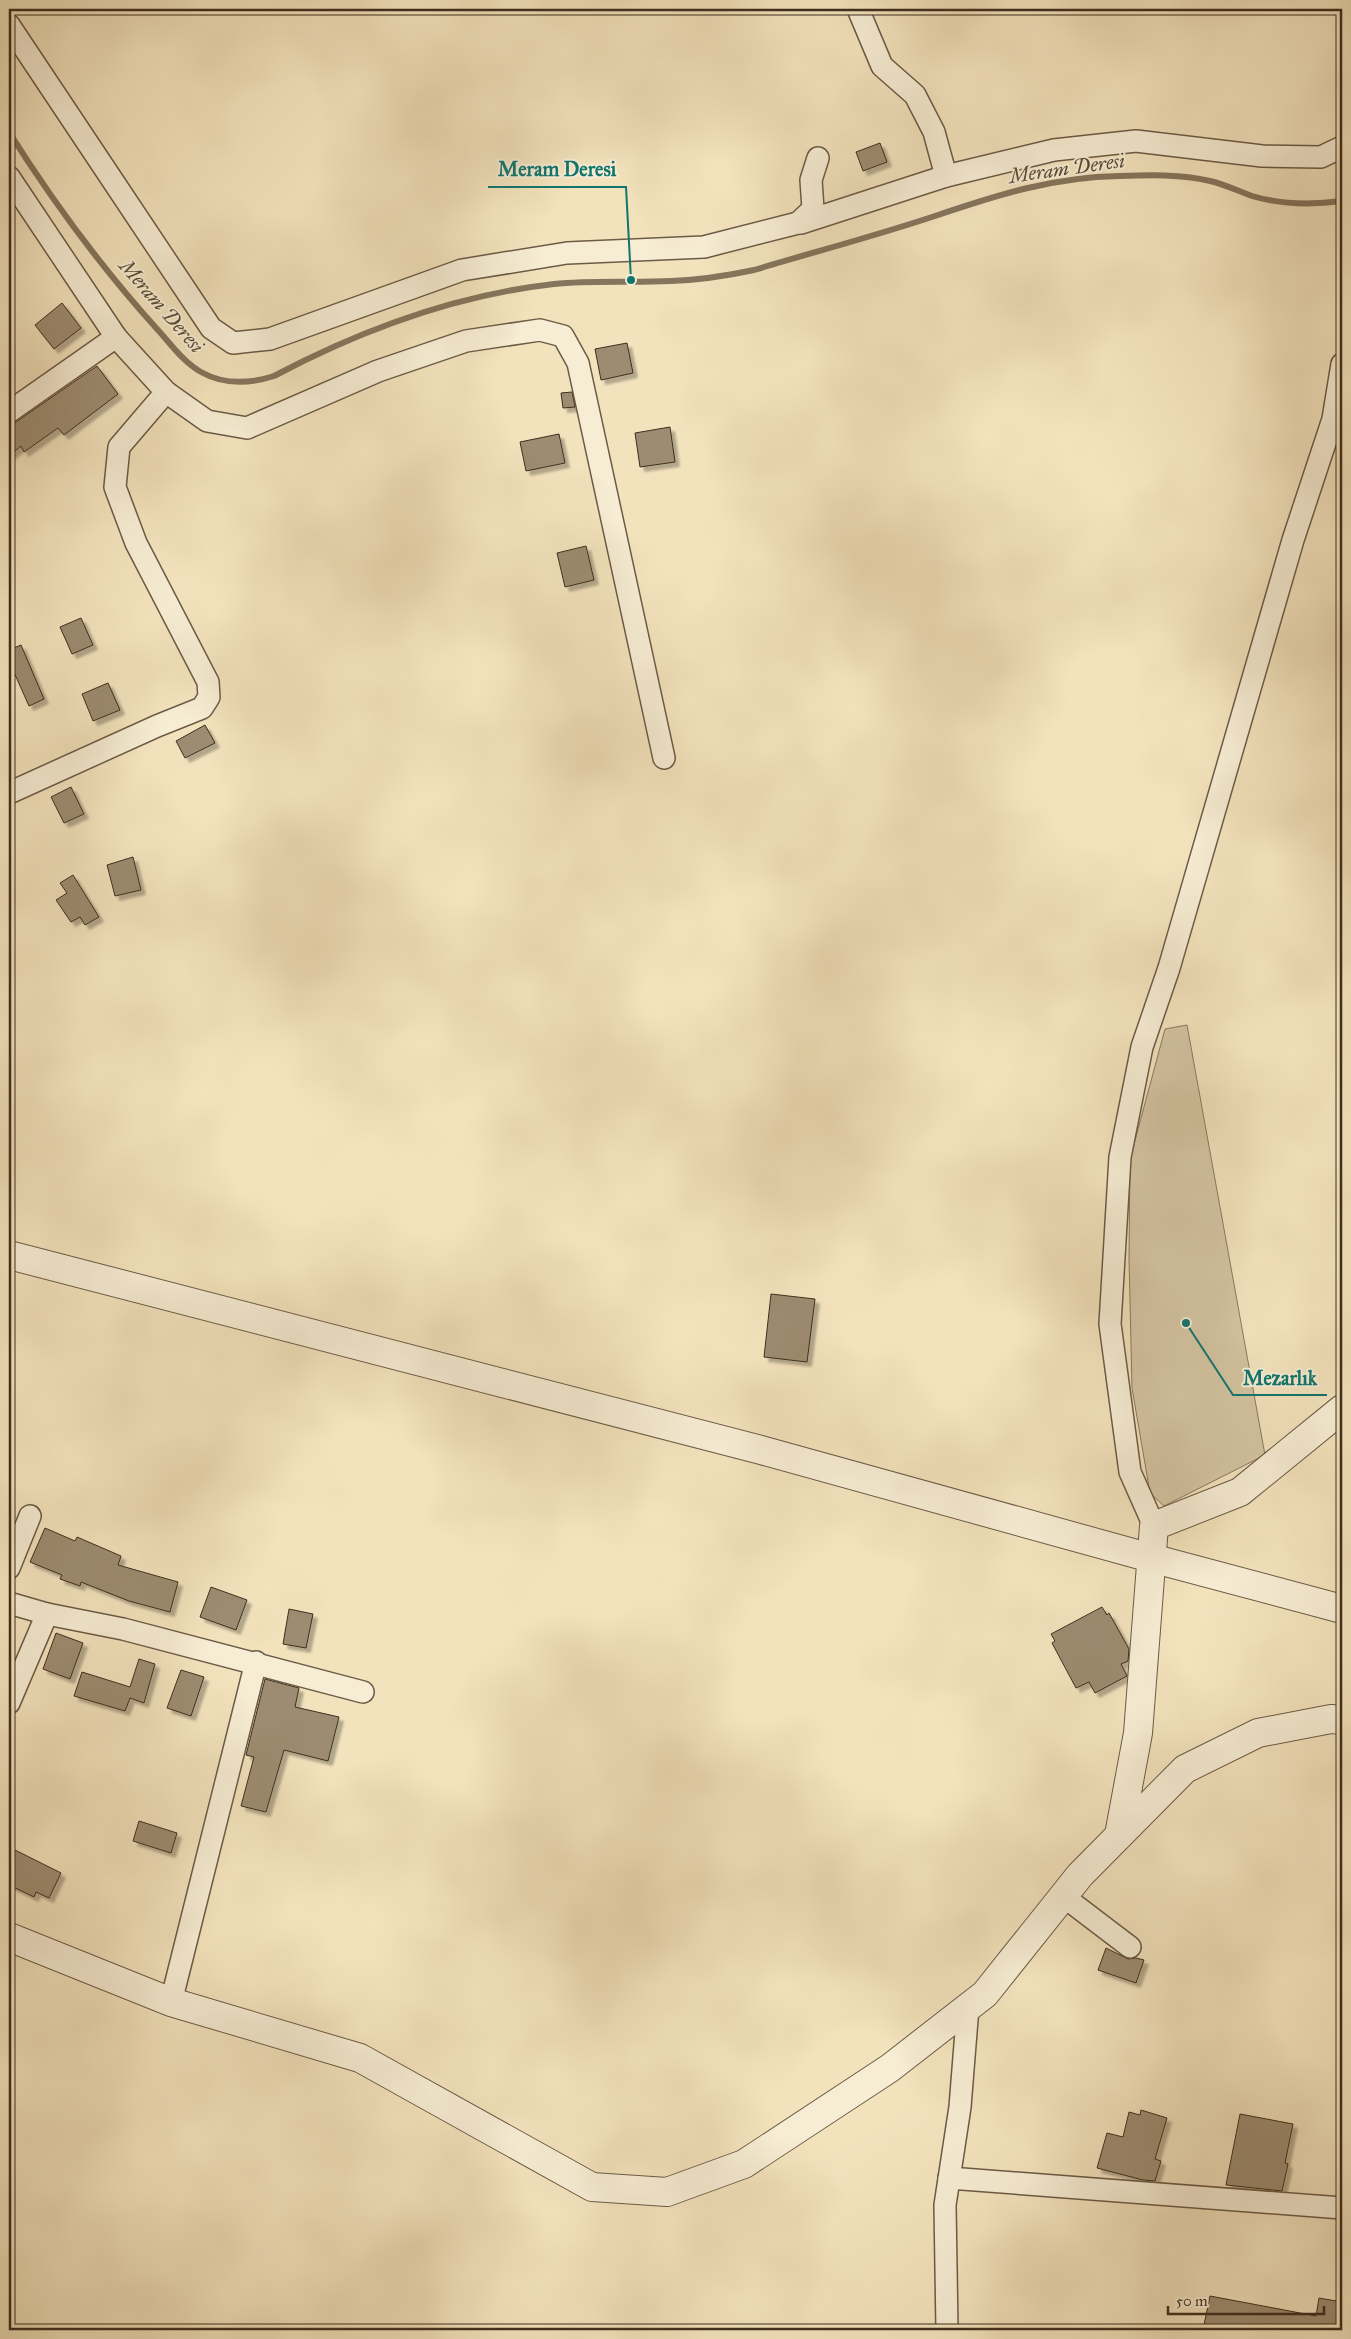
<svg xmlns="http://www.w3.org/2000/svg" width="1351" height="2339" viewBox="0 0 1351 2339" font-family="'IM FELL Great Primer',serif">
<defs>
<filter id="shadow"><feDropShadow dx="4.5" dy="4.5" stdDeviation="1" flood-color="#0004"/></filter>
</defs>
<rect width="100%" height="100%" fill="#f3e3bd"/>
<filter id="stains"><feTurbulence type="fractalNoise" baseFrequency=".004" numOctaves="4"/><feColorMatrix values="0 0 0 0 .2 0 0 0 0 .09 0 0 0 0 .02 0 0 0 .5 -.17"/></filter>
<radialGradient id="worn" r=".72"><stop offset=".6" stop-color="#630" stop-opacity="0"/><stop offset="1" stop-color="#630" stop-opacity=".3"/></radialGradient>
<polygon fill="#d4c4a2" stroke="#8a7960" points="1187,1025 1265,1455 1164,1506 1150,1493 1132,1388 1129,1258 1130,1159 1165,1029"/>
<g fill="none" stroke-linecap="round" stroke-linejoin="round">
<path stroke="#86755d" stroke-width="6" d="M9,132C53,202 102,268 157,329C171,344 183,362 201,372C224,385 249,384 274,376C361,330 455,295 554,284C593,280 632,283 671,281C699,280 726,276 754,270C814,252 875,236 935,216C997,195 1053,177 1119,176C1150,175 1180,174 1210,181C1224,184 1238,191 1252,196C1282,205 1312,205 1342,201"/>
</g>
<g fill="#9d8c71" stroke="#3f2e1e" filter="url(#shadow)">
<polygon points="880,143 887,162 863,171 856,152"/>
<polygon points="62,303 81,328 54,349 35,325"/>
<polygon points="627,343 633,373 601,380 595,349"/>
<polygon points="97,366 118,394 64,435 58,428 24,452 21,446 9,456 9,424 16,422"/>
<polygon points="572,392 575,407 563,408 561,393"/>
<polygon points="670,427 675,462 640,467 635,433"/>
<polygon points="559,434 565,463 526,471 520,442"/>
<polygon points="586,546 594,580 565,587 557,553"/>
<polygon points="81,618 93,645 72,654 60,627"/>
<polygon points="21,645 44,699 29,706 9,661 9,650"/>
<polygon points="108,683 120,710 93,721 82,694"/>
<polygon points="205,725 215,743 185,758 176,741"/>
<polygon points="71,787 84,814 64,823 51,797"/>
<polygon points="133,857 141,890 115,896 107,865"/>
<polygon points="73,875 99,917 85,925 80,917 71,922 56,900 67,893 60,883"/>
<polygon points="771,1294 815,1299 807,1362 764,1357"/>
<polygon points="45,1528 75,1541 77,1537 121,1556 118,1565 178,1582 170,1612 129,1601 81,1582 80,1586 60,1579 62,1575 30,1562"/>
<polygon points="211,1587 247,1600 236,1630 200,1617"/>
<polygon points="1102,1607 1107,1615 1109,1613 1129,1649 1128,1661 1121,1664 1127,1676 1095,1693 1089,1682 1076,1688 1052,1643 1055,1641 1051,1634"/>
<polygon points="289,1609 313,1614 306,1648 283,1644"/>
<polygon points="56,1633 83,1643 70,1679 43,1669"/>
<polygon points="139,1659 155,1664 144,1703 130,1698 125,1711 74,1696 82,1672 130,1687"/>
<polygon points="181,1670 204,1677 191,1716 167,1708"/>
<polygon points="265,1679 299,1688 295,1707 339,1717 328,1761 284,1750 266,1812 241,1806 254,1757 246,1755"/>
<polygon points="139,1821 177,1833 171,1853 133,1841"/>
<polygon points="9,1847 61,1873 49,1898 36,1892 34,1897 9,1885"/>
<polygon points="1106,1948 1128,1959 1136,1958 1144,1960 1136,1983 1098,1970"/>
<polygon points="1141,2110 1167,2118 1155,2159 1161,2161 1155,2181 1143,2180 1097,2168 1107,2133 1123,2137 1129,2112 1140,2115"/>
<polygon points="1240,2114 1293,2124 1285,2163 1288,2164 1282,2191 1226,2185"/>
<polygon points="1210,2296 1316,2316 1319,2298 1342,2302 1342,2330 1232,2330 1204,2325"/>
</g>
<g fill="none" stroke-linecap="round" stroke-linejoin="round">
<defs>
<g id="minor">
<polyline points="858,9 882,66 915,95 934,132 946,176"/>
<polyline points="9,25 211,328 233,343 270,339 462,270 567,253 704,247 798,223 813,209 811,180 818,158"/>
<polyline points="9,177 116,337 166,392 207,421 247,428 378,371 466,341 540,330 563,336 578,363 664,758"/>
<polyline points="801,223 946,176 1054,150 1136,141 1262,156 1321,157 1342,147"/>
<polyline points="9,412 116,337"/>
<polyline points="9,793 157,726 202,708 209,697 208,682 136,543 115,487 119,447 166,392"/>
<polyline points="1154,1526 1130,1472 1110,1324 1120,1157 1142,1047 1169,968 1293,540 1333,419 1342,364"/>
<polyline points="9,1568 30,1516"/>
<polyline points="9,1603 47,1614 123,1629 363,1692"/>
<polyline points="9,1703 47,1614"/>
<polyline points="1063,1896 1130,1947"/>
<polyline points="171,2002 256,1662"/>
<polyline points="949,2178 1342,2208"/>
<polyline points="947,2330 945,2205 960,2107 968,2007"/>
</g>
<g id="tertiary">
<polyline points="9,1255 761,1450 1151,1558 1342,1609"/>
<polyline points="1119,1835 1138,1733 1154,1526 1240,1492 1342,1409"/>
<polyline points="9,1937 171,2002 360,2058 592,2187 667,2192 744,2164 890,2068 985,1994 1080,1875 1185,1769 1258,1733 1331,1719 1342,1720"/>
</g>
</defs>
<use href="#minor" stroke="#6c5b46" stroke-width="24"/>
<use href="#tertiary" stroke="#6c5b46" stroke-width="30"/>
<use href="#minor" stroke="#f7edd4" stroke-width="21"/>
<use href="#tertiary" stroke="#f7edd4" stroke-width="28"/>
</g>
<g text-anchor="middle" stroke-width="4" stroke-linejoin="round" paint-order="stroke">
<g font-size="20" font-style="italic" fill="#5d4c38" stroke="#f7edd4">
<text transform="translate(1067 168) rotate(-8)" y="7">Meram Deresi</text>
<text transform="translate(162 306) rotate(49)" y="7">Meram Deresi</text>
</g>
</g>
<path fill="none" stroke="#0f766e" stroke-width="2" d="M631 280L626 187H488M1186 1323L1233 1395H1327"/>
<g fill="#0f766e" stroke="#f7edd4" stroke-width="2">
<circle cx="631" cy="280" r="5"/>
<circle cx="1186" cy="1323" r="5"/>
</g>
<g font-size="20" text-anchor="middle" font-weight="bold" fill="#0f766e" stroke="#f7edd4" stroke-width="4" stroke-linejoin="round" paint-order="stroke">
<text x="557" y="176">Meram Deresi</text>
<text x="1280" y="1385">Mezarlık</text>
</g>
<rect width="1351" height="2339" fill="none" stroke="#f3e3bd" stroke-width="30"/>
<rect x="10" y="10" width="1331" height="2319" fill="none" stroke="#3f2e1e" stroke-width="2.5"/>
<rect x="15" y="15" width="1321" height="2309" fill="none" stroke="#3f2e1e"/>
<path d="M1168 2306v8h156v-8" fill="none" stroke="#3f2e1e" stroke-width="2.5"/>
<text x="1176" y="2306" font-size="15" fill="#3f2e1e" stroke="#f7edd4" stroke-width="4" paint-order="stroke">50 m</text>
<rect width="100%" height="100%" filter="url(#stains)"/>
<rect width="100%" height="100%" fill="url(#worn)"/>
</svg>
